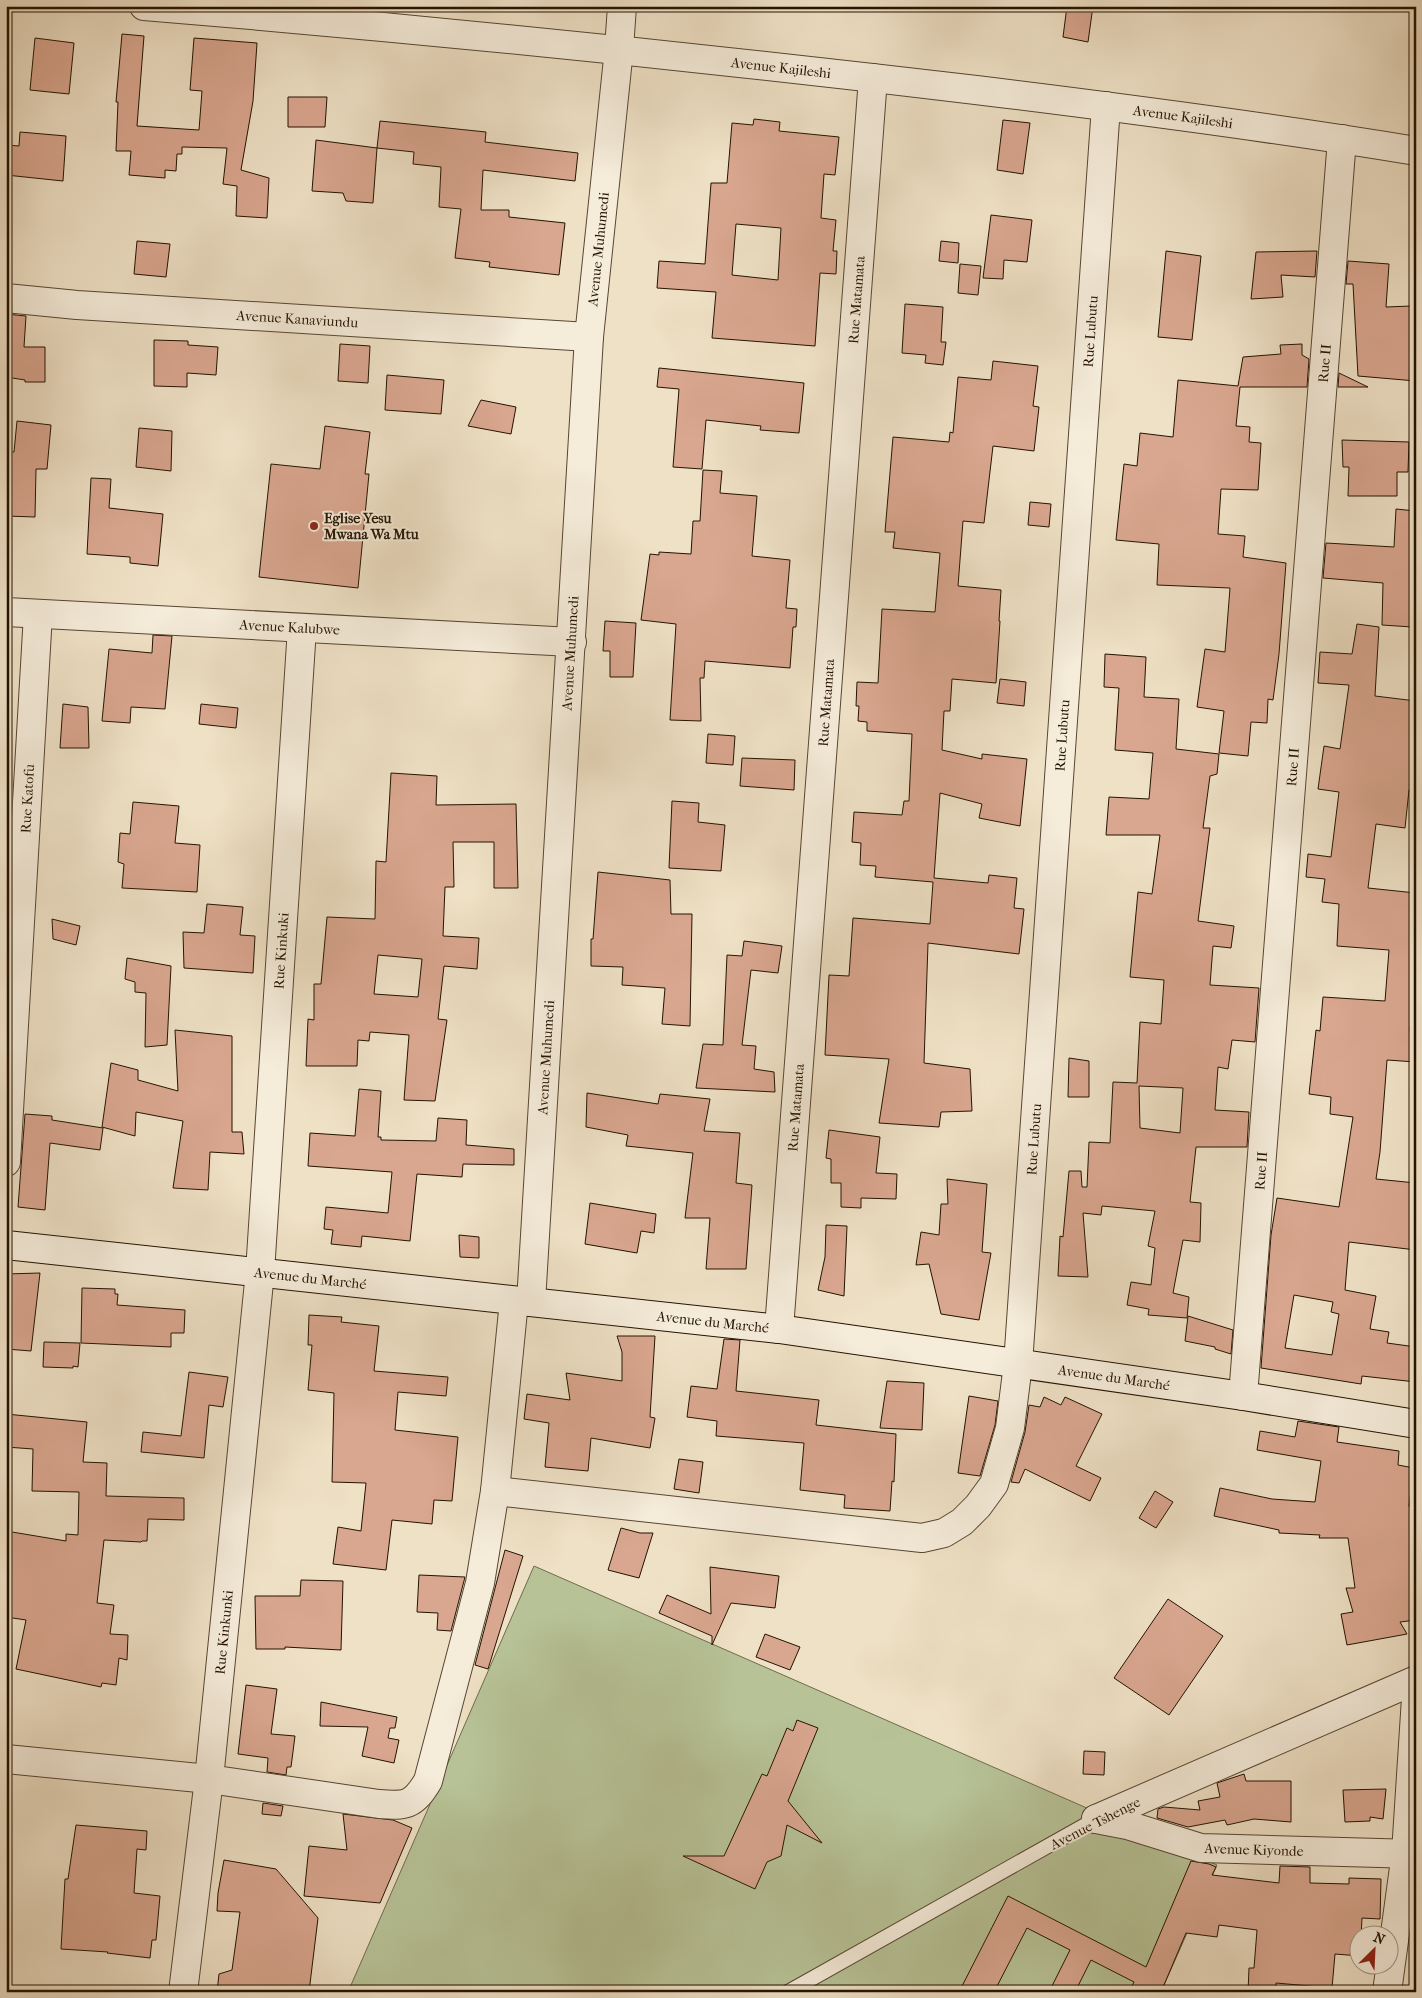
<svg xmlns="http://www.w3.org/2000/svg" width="1422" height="1998" viewBox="0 0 1422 1998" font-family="'IM FELL French Canon',serif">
<rect width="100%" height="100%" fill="#efe1c6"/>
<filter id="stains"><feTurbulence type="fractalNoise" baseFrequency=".004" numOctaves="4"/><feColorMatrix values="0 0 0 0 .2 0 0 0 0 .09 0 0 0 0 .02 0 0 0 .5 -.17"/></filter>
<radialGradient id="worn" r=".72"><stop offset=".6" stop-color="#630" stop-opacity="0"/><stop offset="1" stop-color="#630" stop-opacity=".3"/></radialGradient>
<polygon fill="#b7c397" stroke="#6e6b4c" points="534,1566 1217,1865 1161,1992 348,1992"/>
<g fill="#d9a68f" stroke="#241300" fill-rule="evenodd">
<polygon points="1067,6 1093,6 1088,42 1063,37"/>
<polygon points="122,34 144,36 137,126 199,130 202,91 190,90 194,38 257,43 253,101 241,170 269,178 267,218 236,216 237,186 223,184 227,148 182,147 182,154 177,154 176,171 165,170 165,178 129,175 131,151 116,151 118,102 116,102"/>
<polygon points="35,38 74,43 69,94 30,90"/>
<polygon points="288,97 327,97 325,127 288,127"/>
<path d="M754,119L780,122L779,131L839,137L835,175L824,174L821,218L836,220L833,251H837L836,274L820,273L815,346L712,338L716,292L657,288L659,261L705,264L711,183H727L732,123L753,125ZM736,224L781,228L778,280L732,275Z"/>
<polygon points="1003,120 1030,123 1023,174 997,170"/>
<polygon points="380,121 486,132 485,142 578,153 575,181 483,170 481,210 509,210 509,217 565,223 559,275 489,267 490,262 455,258 461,209 439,207 441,167 413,164 414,152 377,148 373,203 346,201 343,193 312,191 316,140 377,148"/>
<polygon points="20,132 66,136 63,181 6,175 6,145 19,146"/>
<polygon points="991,215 1032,220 1027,262 1004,260 1003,279 983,278"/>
<polygon points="137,241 170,244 166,277 134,274"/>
<polygon points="941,241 959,243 958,263 939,261"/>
<polygon points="1166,251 1201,256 1192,340 1158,337"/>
<polygon points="1317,251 1315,277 1281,275 1283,297 1251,299 1256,252"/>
<polygon points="1348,261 1389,264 1386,307 1411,306 1413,348 1416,348 1416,381 1358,376 1353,284 1346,284"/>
<polygon points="960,264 981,266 978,295 958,293"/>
<polygon points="905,304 943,307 941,342 946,342 943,365 925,363 926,355 902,353"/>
<polygon points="6,314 26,316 24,347 45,347 45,382 25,382 25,380 6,377"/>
<polygon points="154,340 188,341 188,345 218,347 216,375 187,373 187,387 154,386"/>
<polygon points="340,344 370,346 368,383 338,381"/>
<polygon points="1302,344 1302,355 1309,359 1307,387 1240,387 1236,426 1250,427 1249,442 1261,443 1258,490 1221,489 1218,534 1245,536 1243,557 1286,563 1279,654 1273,700 1268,699 1267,723 1251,722 1248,756 1219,753 1224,711 1197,707 1205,649 1225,652 1230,588 1157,585 1159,544 1116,540 1124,464 1137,466 1140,433 1173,437 1178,380 1238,386 1243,357 1281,354 1280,345"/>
<polygon points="993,361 1038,366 1033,406 1039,407 1034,451 993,446 984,523 963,521 958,586 1001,590 999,621 1000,621 996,683 952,679 950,711 944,711 942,750 982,759 982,754 1027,759 1020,826 979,818 982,804 940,793 934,878 988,883 989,875 1017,878 1014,908 1024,909 1019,954 928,943 924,1063 970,1069 972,1111 941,1112 939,1127 879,1123 889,1059 825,1055 829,975 849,976 853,918 930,924 933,882 875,877 876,866 860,865 861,843 852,842 854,812 902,815 904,801 909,801 912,734 867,731 867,722 858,721 859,706 856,706 857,682 878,683 882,609 935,612 940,553 893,548 895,532 885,532 893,437 949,442 950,432 953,433 958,377 991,380"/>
<polygon points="659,368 804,383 799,433 760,430 761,426 706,420 702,469 673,467 679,389 657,387"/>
<polygon points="1339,373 1368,387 1338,387"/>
<polygon points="387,375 444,380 441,414 385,410"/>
<polygon points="481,400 516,407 511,434 468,426"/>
<polygon points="17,421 51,425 47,469 36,469 35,517 6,516 6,452 14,452"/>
<polygon points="325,426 370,432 365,474 369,474 358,588 259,577 271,464 320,469"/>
<polygon points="139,428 172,431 171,471 136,467"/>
<polygon points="1342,440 1409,442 1408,472 1397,472 1397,496 1348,496 1349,467 1343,467"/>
<polygon points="703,470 722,471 720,493 757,496 752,556 790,560 786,608 797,609 796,627 793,627 790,668 705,661 704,678 700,678 701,721 670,720 676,624 641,620 650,554 659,555 659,552 691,554 693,521 700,521"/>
<polygon points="91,478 111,479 109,508 163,514 158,566 130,563 130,557 87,554"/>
<polygon points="1030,502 1051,504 1049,527 1028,525"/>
<polygon points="1396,509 1416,511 1416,625 1412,625 1412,627 1382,625 1383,583 1323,578 1326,543 1394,547"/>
<polygon points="605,621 636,623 633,677 610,677 610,651 603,651"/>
<path d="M1357,624L1379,627L1375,696L1416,701V791L1409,790L1405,828L1376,824L1368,888L1416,893V959L1410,1031H1416V1062L1387,1060L1380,1152L1376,1179L1416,1183V1250L1349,1242L1345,1290L1376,1296L1370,1329L1389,1332L1387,1343L1416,1347V1382L1362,1376L1361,1384L1261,1368L1271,1235L1277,1198L1339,1207L1353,1117L1330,1114L1331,1097L1309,1094L1316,1030L1320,1031L1323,997L1385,1001L1389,950L1337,946L1339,904L1322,902L1325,879L1306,877L1308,854L1331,857L1339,792L1318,789L1324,746L1340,749L1349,685L1318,683L1320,652L1352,654ZM1294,1295L1333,1302L1331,1312L1339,1314L1332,1355L1285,1348Z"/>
<polygon points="153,635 172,636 165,709 131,707 130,723 102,721 109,649 152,653"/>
<path d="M1105,654L1146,657L1144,697L1179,699L1176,749L1219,754L1217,774L1210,776L1203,828H1210L1198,921L1234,926L1231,948L1213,946L1210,985L1259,988L1255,1042L1232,1040L1228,1069L1218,1067L1215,1110L1249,1112L1247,1147H1196L1190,1202L1201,1203L1200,1242L1183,1240L1173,1293L1189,1297L1187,1318L1148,1315L1149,1309L1127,1305L1131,1282L1151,1285L1155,1248L1148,1246L1155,1211L1102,1206L1101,1215L1083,1213L1088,1277L1058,1276L1060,1236L1063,1237L1069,1171H1081L1082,1187H1087L1089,1142L1110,1143L1113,1082L1137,1083L1140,1022L1161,1024L1164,980L1130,977L1138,892L1152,894L1160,835H1106L1109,797L1149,799L1153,753L1115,750L1119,688L1104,687ZM1139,1086L1183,1088L1180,1133L1140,1128Z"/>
<polygon points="1000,679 1026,682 1024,706 997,703"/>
<polygon points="63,704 88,707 89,748 60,748"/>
<polygon points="201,704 238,708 236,728 199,724"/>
<polygon points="708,734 735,736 733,765 706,763"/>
<polygon points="742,758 795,760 794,790 740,786"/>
<path d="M391,773L437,776L436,805L516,804L518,888H494V842H453L454,887H445L443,936L479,938L477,969L444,966L438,1019L447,1020L435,1101L404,1100L409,1035L370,1032L369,1041L358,1040L357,1066H306L308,1019L314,1020V984H321L327,917L375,919L376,861L386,862ZM378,955L422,959L418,997L374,994Z"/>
<polygon points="672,801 699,803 698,822 725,825 721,871 669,868"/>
<polygon points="133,802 179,806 175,843 200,845 197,892 122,888 124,864 118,862 120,833 130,834"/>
<polygon points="598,872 670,880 671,914 692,914 690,1026 662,1024 665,988 622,985 623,967 591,966 591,939 593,939"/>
<polygon points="207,904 243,907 240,935 255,936 253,973 184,968 183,932 204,933"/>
<polygon points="52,919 80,926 76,945 53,939"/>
<polygon points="744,941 782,946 778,973 751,970 742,1045 756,1046 754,1069 774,1072 775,1092 696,1088 703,1044 723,1045 727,955 742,956"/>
<polygon points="127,958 171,966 167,1045 145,1047 146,993 135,992 135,982 125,979"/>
<polygon points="175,1030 232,1036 232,1132 242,1132 244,1154 210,1152 208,1190 173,1188 183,1121 136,1112 135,1136 102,1127 111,1063 138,1070 138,1080 178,1091"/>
<polygon points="1069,1058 1089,1061 1089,1097 1068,1097"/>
<polygon points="359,1089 381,1091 378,1137 381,1137 381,1140 436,1141 438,1118 467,1120 466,1145 514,1149 514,1165 463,1164 462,1177 417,1174 410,1241 362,1236 361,1247 331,1244 333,1230 324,1229 326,1207 388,1213 392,1172 308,1166 310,1133 355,1136"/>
<polygon points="587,1093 658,1104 660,1094 710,1099 704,1131 740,1133 736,1183 752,1185 746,1269 706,1269 710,1218 685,1218 693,1153 626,1146 628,1135 586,1127"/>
<polygon points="25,1114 52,1116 52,1120 103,1128 100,1150 50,1143 45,1210 18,1207"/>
<polygon points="829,1130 880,1137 876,1173 897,1174 896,1199 861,1198 861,1208 841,1207 841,1183 831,1183 831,1159 826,1158"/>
<polygon points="947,1179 987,1184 982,1252 991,1253 979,1320 941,1314 929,1264 916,1265 921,1232 939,1235 941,1204 948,1204"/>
<polygon points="590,1203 656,1214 654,1233 641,1231 637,1253 585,1244"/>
<polygon points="826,1225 847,1226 844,1296 818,1290 825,1257"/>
<polygon points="459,1235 479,1237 479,1258 460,1257"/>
<polygon points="40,1273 31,1351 6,1349 6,1274"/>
<polygon points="82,1288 115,1289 115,1294 118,1294 117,1305 185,1310 184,1333 171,1333 171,1347 81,1343"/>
<polygon points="309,1315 342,1317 341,1322 379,1326 374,1371 448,1377 446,1396 398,1392 395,1430 458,1437 452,1501 434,1500 432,1524 392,1520 386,1570 333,1564 338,1527 361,1531 366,1483 332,1482 334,1393 308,1390 312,1345 308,1345"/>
<polygon points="1188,1316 1233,1330 1231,1354 1215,1349 1215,1347 1185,1341"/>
<polygon points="617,1336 655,1336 650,1417 655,1418 650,1448 591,1438 588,1471 545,1467 549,1423 524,1419 527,1394 570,1400 566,1373 622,1381 622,1352"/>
<polygon points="724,1339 740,1340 736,1391 819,1400 816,1425 896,1434 894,1482 892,1481 890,1511 844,1508 845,1495 800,1490 804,1443 716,1436 717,1421 687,1417 691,1386 717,1389"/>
<polygon points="44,1342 80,1343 78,1367 73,1366 73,1368 43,1367"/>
<polygon points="189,1372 228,1377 223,1407 209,1405 204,1458 141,1452 143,1432 181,1436"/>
<polygon points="887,1381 924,1383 922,1430 880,1428"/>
<polygon points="969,1396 998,1401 995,1425 980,1476 958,1473"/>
<polygon points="1044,1397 1061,1405 1065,1397 1102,1414 1076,1466 1101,1478 1090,1501 1025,1469 1019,1483 1011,1482 1025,1432 1029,1405 1040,1407"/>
<polygon points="6,1414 87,1422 83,1462 107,1463 106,1496 184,1498 184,1520 148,1519 147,1541 142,1541 141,1542 104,1540 97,1603 114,1605 110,1634 128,1635 127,1660 119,1658 116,1685 102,1683 101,1687 16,1669 26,1620 6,1617 6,1531 66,1541 66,1534 78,1535 79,1492 32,1491 33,1449 6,1447"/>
<polygon points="1298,1421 1339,1427 1337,1442 1399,1451 1398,1465 1414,1468 1409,1506 1416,1507 1416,1620 1400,1622 1407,1634 1347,1645 1341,1614 1353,1612 1346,1588 1355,1588 1348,1538 1319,1538 1320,1535 1279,1533 1279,1530 1214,1516 1220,1488 1272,1499 1315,1502 1321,1461 1257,1450 1260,1431 1295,1437"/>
<polygon points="679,1459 703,1462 699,1493 674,1489"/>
<polygon points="1155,1491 1173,1502 1156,1528 1139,1518"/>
<polygon points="621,1528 640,1533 653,1533 639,1578 608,1570"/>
<polygon points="505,1550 523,1556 488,1669 475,1665"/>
<polygon points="710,1567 779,1576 775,1608 731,1603 712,1645 712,1636 659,1613 667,1595 711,1614"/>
<polygon points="419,1575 465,1577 451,1631 437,1630 438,1613 417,1612"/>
<polygon points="301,1580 343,1581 341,1650 285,1647 285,1649 256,1649 255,1596 300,1596"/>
<polygon points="1168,1599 1223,1636 1169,1715 1114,1678"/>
<polygon points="765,1634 800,1647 790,1670 756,1657"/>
<polygon points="246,1685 277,1689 271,1734 295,1736 291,1767 287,1767 286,1775 267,1772 268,1758 238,1754"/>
<polygon points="321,1702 397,1717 395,1728 390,1728 388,1738 399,1740 394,1763 362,1756 368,1727 320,1726"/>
<polygon points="797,1720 818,1728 788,1801 822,1843 787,1825 781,1856 767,1862 755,1889 683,1856 724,1856 762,1774 767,1776 787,1728 793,1731"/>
<polygon points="1084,1751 1105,1752 1104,1775 1083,1774"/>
<polygon points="1244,1774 1246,1781 1291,1781 1291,1822 1254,1819 1227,1825 1225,1820 1188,1827 1157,1818 1158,1809 1164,1807 1200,1810 1198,1801 1220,1797 1217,1783"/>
<polygon points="1386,1789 1383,1819 1370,1817 1370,1821 1345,1822 1343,1790"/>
<polygon points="263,1803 283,1806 281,1816 262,1814"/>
<polygon points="343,1814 393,1820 412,1828 380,1903 304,1896 309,1846 347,1850"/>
<polygon points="76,1825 147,1831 146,1850 137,1849 134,1893 160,1896 156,1940 152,1940 150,1958 107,1953 108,1952 61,1949 65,1879 68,1879"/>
<polygon points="224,1860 276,1869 318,1918 309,1992 217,1992 219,1974 232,1970 240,1912 217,1911 218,1893"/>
<polygon points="1191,1861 1209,1864 1216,1867 1212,1875 1279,1883 1280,1866 1310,1867 1310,1883 1349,1884 1349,1878 1381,1879 1380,1919 1362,1918 1360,1956 1335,1954 1332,1988 1276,1983 1276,1992 1248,1992 1249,1968 1254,1968 1257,1930 1219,1925 1217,1937 1186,1933 1161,1992 1129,1992 1134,1982 1091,1960 1075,1992 1049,1992 1070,1950 1027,1928 994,1992 959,1992 1008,1896 1146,1967"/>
</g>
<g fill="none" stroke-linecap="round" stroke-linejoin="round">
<defs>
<polyline id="lane" points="788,1992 1096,1819"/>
<g id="street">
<path id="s1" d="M144,6C422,29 699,57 976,90C1123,108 1270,127 1416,151"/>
<path id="s2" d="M6,298L77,305L589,337"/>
<path id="s3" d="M6,612L572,642"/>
<path id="s4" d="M6,1162L38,614"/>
<path id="s5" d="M531,1302L589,337L619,49L622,6"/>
<path id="s6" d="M779,1329L873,78"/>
<path id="s7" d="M1243,1396L1342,139"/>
<path id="s8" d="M495,1491L922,1538L944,1533L962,1522L978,1506L994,1484L1010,1428L1018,1364L1106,106"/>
<path d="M6,1759L209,1779L379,1804C406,1806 413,1806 428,1781L480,1583L495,1491L514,1301"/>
<polyline points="1096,1819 1416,1680"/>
<path id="s9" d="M1096,1819L1127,1825L1201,1848L1416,1854"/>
<path id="s10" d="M183,1992L209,1779L260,1272L302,628"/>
<polyline points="1387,1992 1406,1853 1416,1698"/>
</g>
<g id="secondary">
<path id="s11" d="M6,1245L779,1329L1243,1396L1416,1424"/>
</g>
</defs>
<use href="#lane" stroke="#574632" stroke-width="16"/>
<use href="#street" stroke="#574632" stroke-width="30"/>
<use href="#secondary" stroke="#241300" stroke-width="30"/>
<use href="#lane" stroke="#f5ecda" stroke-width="14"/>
<use href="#street" stroke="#f5ecda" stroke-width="28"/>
<use href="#secondary" stroke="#f5ecda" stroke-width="28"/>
</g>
<circle fill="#8f2418" stroke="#f5ecda" stroke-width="2" cx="314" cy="526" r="5"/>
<g text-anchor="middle" stroke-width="4" stroke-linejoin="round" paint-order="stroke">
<g font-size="14" fill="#241300" stroke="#f5ecda">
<text dy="5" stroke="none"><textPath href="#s1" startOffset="640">Avenue Kajileshi</textPath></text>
<text dy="5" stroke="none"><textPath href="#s1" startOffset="1045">Avenue Kajileshi</textPath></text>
<text dy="5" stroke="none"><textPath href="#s5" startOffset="1055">Avenue Muhumedi</textPath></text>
<text dy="5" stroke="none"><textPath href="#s6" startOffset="1032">Rue Matamata</textPath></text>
<text dy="5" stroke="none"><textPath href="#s2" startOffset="292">Avenue Kanaviundu</textPath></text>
<text dy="5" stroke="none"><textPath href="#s8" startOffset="1681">Rue Lubutu</textPath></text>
<text dy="5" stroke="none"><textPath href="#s7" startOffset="1036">Rue II</textPath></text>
<text dy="5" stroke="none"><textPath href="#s3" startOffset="284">Avenue Kalubwe</textPath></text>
<text dy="5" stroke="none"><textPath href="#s5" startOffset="650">Avenue Muhumedi</textPath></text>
<text dy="5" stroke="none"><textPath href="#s6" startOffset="628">Rue Matamata</textPath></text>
<text dy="5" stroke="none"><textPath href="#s8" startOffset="1276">Rue Lubutu</textPath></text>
<text dy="5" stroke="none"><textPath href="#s7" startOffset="631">Rue II</textPath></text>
<text dy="5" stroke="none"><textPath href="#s4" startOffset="364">Rue Katofu</textPath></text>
<text dy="5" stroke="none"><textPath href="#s10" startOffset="1046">Rue Kinkuki</textPath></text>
<text dy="5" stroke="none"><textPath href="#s5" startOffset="245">Avenue Muhumedi</textPath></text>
<text dy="5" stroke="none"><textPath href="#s6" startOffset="222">Rue Matamata</textPath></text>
<text dy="5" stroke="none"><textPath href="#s8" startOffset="871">Rue Lubutu</textPath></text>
<text dy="5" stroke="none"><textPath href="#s7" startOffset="226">Rue II</textPath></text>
<text dy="5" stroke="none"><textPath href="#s11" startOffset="306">Avenue du Marché</textPath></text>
<text dy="5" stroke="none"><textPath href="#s11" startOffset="711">Avenue du Marché</textPath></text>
<text dy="5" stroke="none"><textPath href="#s11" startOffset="1116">Avenue du Marché</textPath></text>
<text dy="5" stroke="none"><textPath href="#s10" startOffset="362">Rue Kinkunki</textPath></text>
<text transform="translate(1095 1823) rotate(-27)" y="5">Avenue Tshenge</text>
<text dy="5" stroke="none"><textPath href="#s9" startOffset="162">Avenue Kiyonde</textPath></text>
</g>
<g font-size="14" font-weight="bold" fill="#241300" stroke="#f5ecda" text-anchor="start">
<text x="324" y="523">Eglise Yesu<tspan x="324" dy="16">Mwana Wa Mtu</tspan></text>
</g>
</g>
<rect width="1422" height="1998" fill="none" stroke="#efe1c6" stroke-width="25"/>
<rect x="8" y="8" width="1407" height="1983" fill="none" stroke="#241300" stroke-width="2.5"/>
<rect x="12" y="12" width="1397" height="1973" fill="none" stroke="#241300"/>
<g transform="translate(1374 1950) rotate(24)"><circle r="24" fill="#f5ecda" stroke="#a19583"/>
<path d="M0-4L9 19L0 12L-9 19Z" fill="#8f2418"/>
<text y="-8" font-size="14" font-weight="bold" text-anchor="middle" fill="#241300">N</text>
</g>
<rect width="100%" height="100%" filter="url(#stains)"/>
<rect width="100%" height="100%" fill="url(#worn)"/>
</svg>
